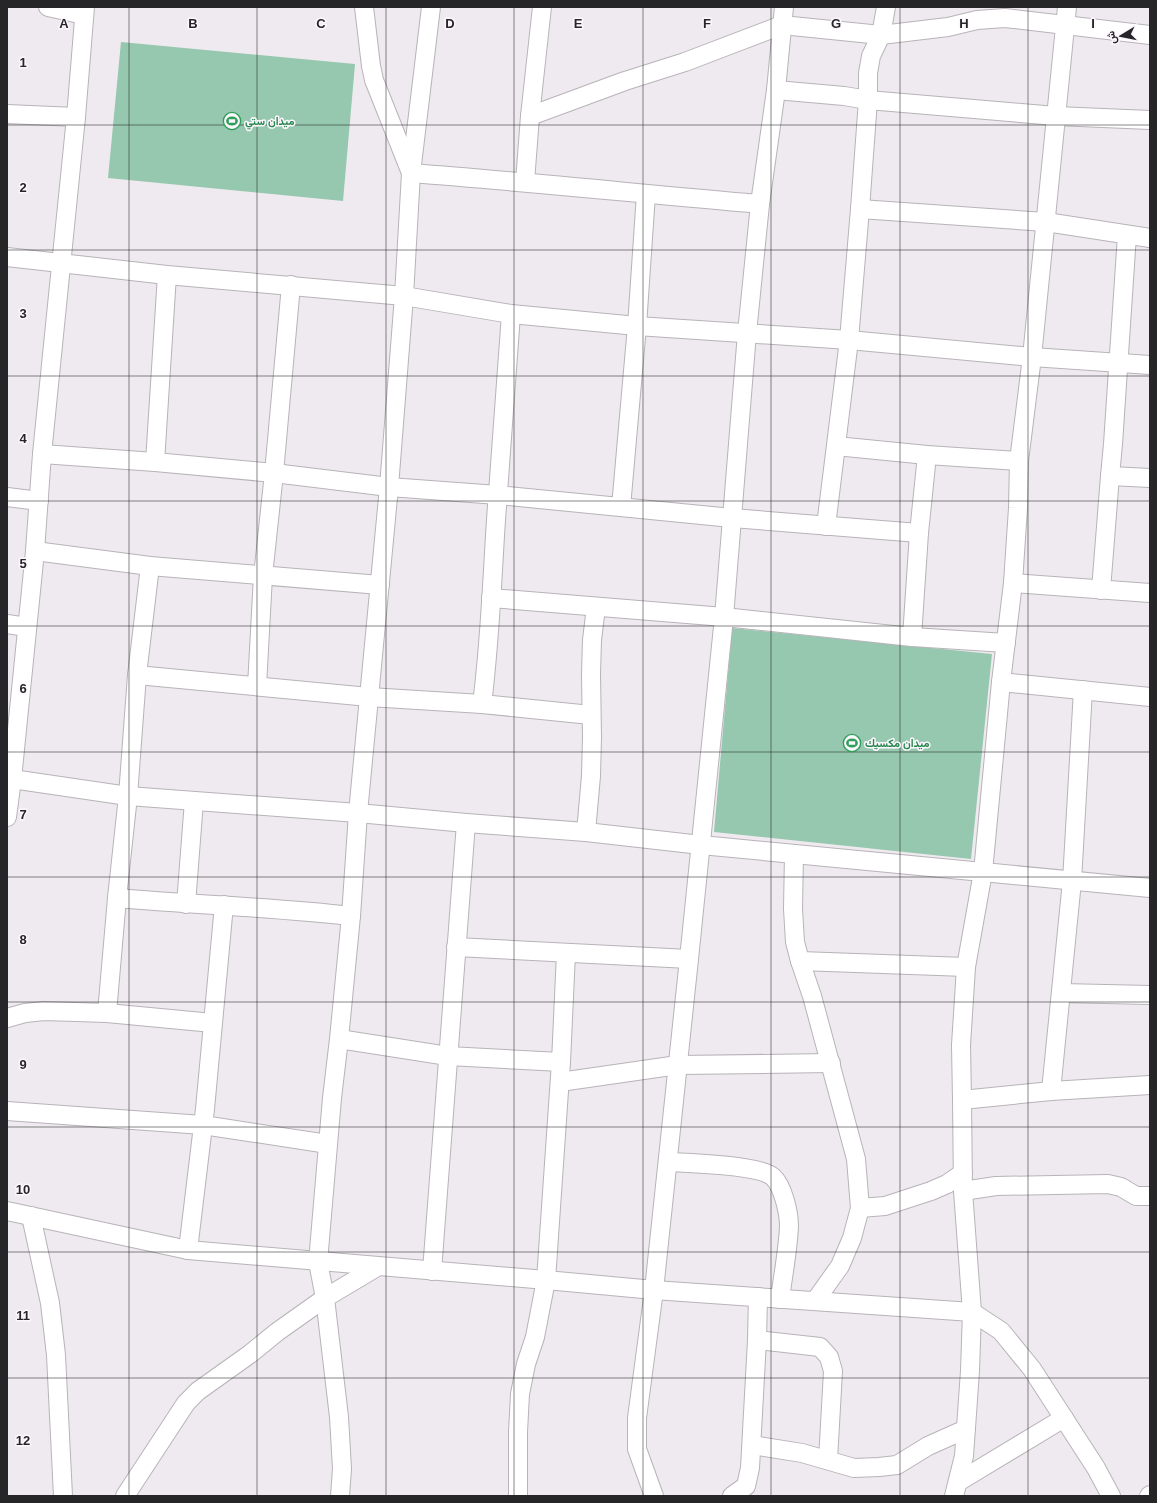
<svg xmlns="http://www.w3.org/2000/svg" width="1157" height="1503" viewBox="0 0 1157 1503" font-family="Helvetica,Vazirmatn,sans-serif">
<rect width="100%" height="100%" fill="#efeaef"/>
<g fill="#95c8ae">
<polygon points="121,42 355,64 343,201 108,178"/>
<polygon points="732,628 992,654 971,859 714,832"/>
</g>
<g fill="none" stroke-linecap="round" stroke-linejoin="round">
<defs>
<g id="minor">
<polyline points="48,7 84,15"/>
<path d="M364,7L371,66L374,80L411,173C528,182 644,194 760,204"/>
<polyline points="776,90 844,96 868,100 1056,116 1150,120"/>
<polyline points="7,114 76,117"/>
<polyline points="530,116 625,81 685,62 782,25 881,35 948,27 977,20 1005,18 1150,35"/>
<polyline points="525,182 530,116 542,7"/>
<polyline points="860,209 1046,222 1150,238"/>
<polyline points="7,257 167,275 404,296 511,314 637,326 849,340 1032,357 1150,365"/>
<polyline points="836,446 927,455 1019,461"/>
<polyline points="42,454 155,462 274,473 389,487 498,495 732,518 919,533"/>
<polyline points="155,462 167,275"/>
<polyline points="1110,476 1150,478"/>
<polyline points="7,497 39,501"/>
<polyline points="621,507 637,326 646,194"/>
<polyline points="826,526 849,340 860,209 868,100 868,73 871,56 881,35 886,7"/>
<polyline points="35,551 150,566 380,585"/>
<polyline points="1013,583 1150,593"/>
<polyline points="1101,590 1110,476 1113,444 1127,235"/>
<polyline points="491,598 724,617 912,637 1006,643"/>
<polyline points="7,624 27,627"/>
<polyline points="912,637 919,533 927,455"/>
<polyline points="137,675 369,697 482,704 591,715"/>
<polyline points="1001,682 1150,697"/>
<polyline points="257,686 263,576 274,473 291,285"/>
<path d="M482,704C490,643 492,581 496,520C501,451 506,382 511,314"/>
<polyline points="12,779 128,796 358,813 466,823 586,832 701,845 1150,888"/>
<polyline points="7,817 12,779 35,551 42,454 76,117 85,7"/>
<polyline points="586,832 591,776 592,737 591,674 592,640 596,607"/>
<polyline points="794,854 793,909 795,942 800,961 812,996 856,1159 860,1208 852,1238 840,1266 815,1301"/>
<path d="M117,898C195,905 273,907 351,916"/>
<polyline points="186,904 194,801"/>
<polyline points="456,947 689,959"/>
<polyline points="800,961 966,967"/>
<polyline points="1061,993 1150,995"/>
<polyline points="107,1013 117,898 128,796 137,675 150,566"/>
<polyline points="7,1018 25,1013 44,1011 107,1013 213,1023"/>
<polyline points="339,1039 448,1056 561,1062"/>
<polyline points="560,1082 678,1065 831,1063"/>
<polyline points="1051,1091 1072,881 1083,690"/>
<polyline points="962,1100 1051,1091 1150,1085"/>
<polyline points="7,1111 203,1125 328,1144"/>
<path d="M668,1162C688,1163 760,1165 773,1177C783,1186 789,1213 789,1226C788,1250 783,1275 780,1299"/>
<polyline points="963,1191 996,1186 1108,1184 1121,1187 1136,1196 1150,1196"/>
<polyline points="860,1208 885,1206 931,1191 947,1184 963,1173"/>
<polyline points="7,1211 188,1250 546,1280 654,1290 972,1312 1001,1331 1032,1369 1096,1468 1111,1496"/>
<polyline points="31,1216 50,1303 56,1355 63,1496"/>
<polyline points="188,1250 205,1109 224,905"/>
<polyline points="432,1271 466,823"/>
<polyline points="757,1340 820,1347 829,1357 833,1371 828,1460"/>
<polyline points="752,1445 802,1453 854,1468 879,1467 897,1465 928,1446 966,1429"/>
<polyline points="958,1482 1064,1418"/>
<polyline points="125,1496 186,1403 198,1391 250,1354 277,1332 325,1298 377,1267"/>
<polyline points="340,1496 342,1469 339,1417 325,1298 318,1262 332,1098 339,1039 351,916 358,813 389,487 404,296 411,173 431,7"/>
<polyline points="518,1496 518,1432 520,1394 526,1364 535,1337 546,1280 561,1062 566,953"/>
<polyline points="654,1496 637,1449 637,1418 654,1290 689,959 724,617 747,333 760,204 776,90 784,7"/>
<polyline points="732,1496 746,1486 750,1468 757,1340 758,1297"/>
<polyline points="954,1496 964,1456 970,1371 972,1312 963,1191 962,1100 961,1045 966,967 983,872 1001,682 1013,583 1018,508 1019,461 1032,357 1067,7"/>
<polyline points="1149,1496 1150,1495"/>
</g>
</defs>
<use href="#minor" stroke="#b8b3b9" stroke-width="20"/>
<use href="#minor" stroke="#fff" stroke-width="18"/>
</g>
<path fill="none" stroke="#262527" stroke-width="1" stroke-opacity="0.55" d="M129,7V1496M257,7V1496M386,7V1496M514,7V1496M643,7V1496M771,7V1496M900,7V1496M1028,7V1496M7,125H1150M7,250H1150M7,376H1150M7,501H1150M7,626H1150M7,752H1150M7,877H1150M7,1002H1150M7,1127H1150M7,1252H1150M7,1378H1150"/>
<defs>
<symbol id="stadium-ring" viewBox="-11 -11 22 22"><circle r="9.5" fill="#fcf7fd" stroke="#2e9e5b" stroke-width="1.5"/><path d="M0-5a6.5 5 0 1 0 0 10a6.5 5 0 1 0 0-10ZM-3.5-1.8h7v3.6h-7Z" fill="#2e9e5b"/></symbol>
</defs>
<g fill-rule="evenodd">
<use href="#stadium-ring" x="222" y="111" width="20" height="20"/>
<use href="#stadium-ring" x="842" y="733" width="20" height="20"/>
</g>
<g text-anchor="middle" stroke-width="3" stroke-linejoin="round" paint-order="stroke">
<g font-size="11" font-weight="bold" fill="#27864d" stroke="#fcf7fd" text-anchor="start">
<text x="245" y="125">ميدان ستي</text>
<text x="865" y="747">ميدان مكسيك</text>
</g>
</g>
<g font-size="13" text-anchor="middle" font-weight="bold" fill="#262527" stroke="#fcf7fd" stroke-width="3" stroke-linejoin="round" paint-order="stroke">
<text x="64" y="28">A</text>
<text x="193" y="28">B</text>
<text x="321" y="28">C</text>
<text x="450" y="28">D</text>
<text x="578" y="28">E</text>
<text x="707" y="28">F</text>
<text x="836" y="28">G</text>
<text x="964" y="28">H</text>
<text x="1093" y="28">I</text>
<text x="23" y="67">1</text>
<text x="23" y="192">2</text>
<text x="23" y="318">3</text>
<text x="23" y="443">4</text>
<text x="23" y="568">5</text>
<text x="23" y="693">6</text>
<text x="23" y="819">7</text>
<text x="23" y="944">8</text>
<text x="23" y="1069">9</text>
<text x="23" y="1194">10</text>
<text x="23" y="1320">11</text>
<text x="23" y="1445">12</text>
</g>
<rect width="1157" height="1503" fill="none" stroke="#262527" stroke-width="16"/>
<g transform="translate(1121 36) rotate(260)" stroke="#fcf7fd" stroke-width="3" paint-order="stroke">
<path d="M0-3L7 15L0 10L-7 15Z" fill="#262527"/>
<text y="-6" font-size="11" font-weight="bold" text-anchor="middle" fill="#262527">ش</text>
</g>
</svg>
